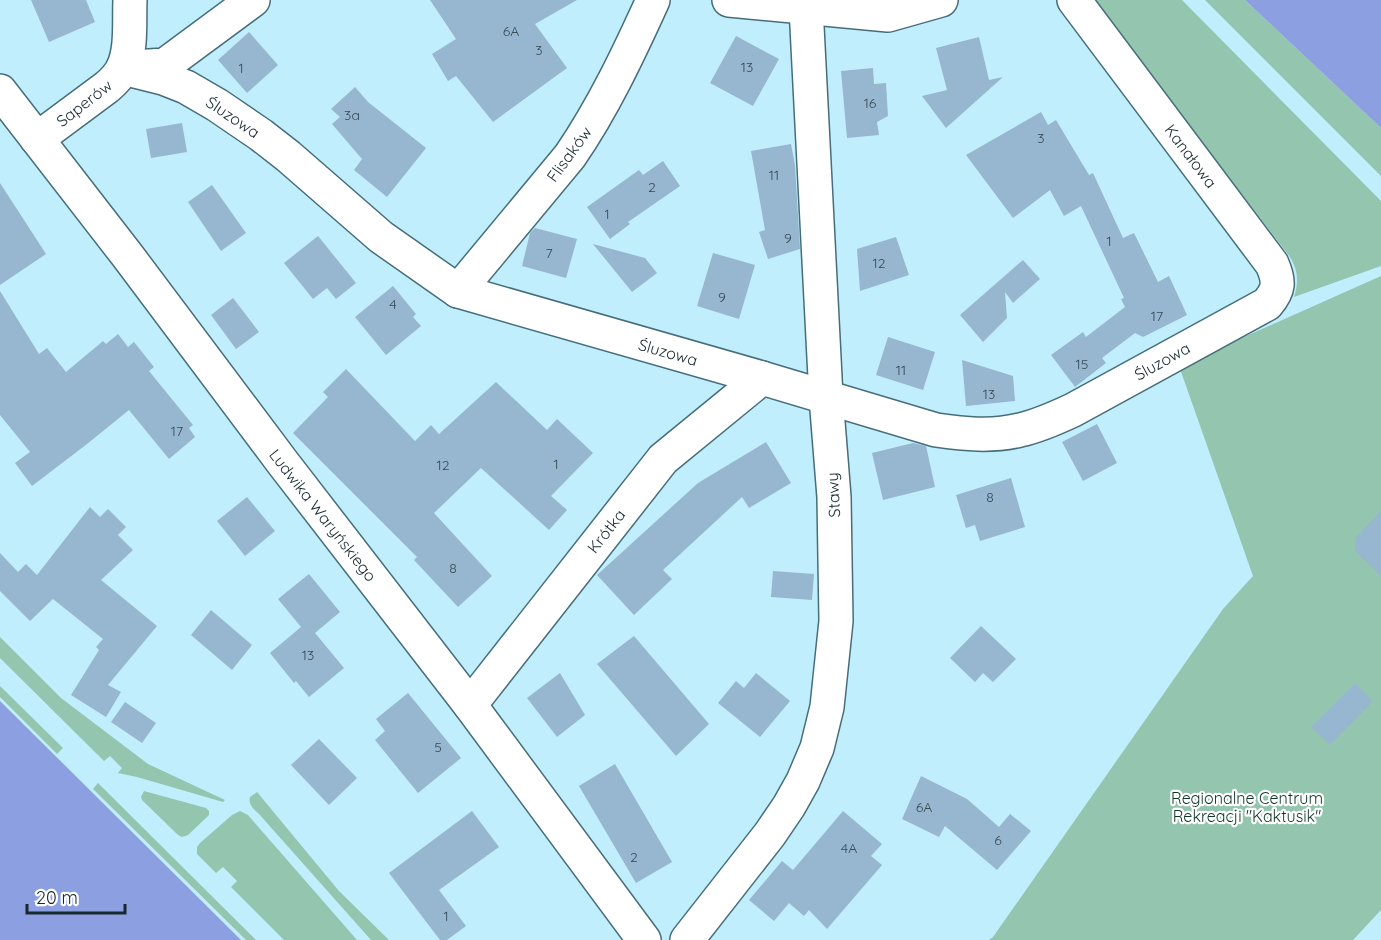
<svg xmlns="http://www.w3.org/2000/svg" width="1381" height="940" viewBox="0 0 1381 940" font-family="Quicksand,sans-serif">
<rect width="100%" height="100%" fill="#c1eefc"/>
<g fill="#94c5ae">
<path d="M1093,0H1182L1381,201V266L1294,297C1299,281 1298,270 1290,257Z"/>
<polygon points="1205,0 1245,0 1381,128 1381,176"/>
<polygon points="1381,276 1381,910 1353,940 989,940 993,937 1223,609 1253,576 1179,366"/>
<polygon points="0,637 61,698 148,764 225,800 223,802 137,777 118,773 122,768 110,756 104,761 0,658"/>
<polygon points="0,686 63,748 57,754 0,697"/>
<polygon points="98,783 256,940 246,940 93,789"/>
<polygon points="144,791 206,808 209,811 209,815 188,835 182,837 178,835 142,800 141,797"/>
<path d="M257,792L339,891L389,940H371L259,814C254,809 248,805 250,797Z"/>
<polygon points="240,811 248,815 357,940 284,940 231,887 237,881 223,867 216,873 197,854 197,847 200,843 232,815"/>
</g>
<g fill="#8c9fe0">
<polygon points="1245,0 1381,0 1381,128"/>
<polygon points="0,701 241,940 0,940"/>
</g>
<g fill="#97b6d0">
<polygon points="31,0 86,0 95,22 49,42"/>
<polygon points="430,0 577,0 535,24 567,68 493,122 456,76 448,81 432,54 456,39"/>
<polygon points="249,32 278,65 247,93 218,60"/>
<polygon points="736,36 779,59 753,106 710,83"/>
<polygon points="979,37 989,80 1003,77 946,128 922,96 947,90 936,48"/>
<polygon points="873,68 874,84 886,83 888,116 877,122 879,135 847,138 841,71"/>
<polygon points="355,87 368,102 426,148 387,197 354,170 362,159 332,124 340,117 331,109"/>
<polygon points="1041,112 1048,125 1056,120 1089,175 1093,173 1123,238 1134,233 1158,282 1169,276 1187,315 1143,337 1135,333 1102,358 1106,363 1075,387 1051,355 1083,332 1086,337 1125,307 1121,299 1124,298 1081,206 1064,216 1050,190 1013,218 966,155"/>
<polygon points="182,123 187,152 151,158 146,129"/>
<polygon points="791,144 795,165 800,249 768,259 759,232 765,230 751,151"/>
<polygon points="663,161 680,186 628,222 630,224 610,239 587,207 639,170 643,175"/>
<polygon points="0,183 46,254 0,285"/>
<polygon points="212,185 246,233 221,251 188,202"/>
<polygon points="535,228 577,239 566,278 522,266 530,233"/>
<polygon points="318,236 356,283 336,299 327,288 313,299 284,263"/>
<polygon points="896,237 909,275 860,291 857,249"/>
<polygon points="593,244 645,258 657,273 632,292"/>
<polygon points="713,253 755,265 739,319 697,306"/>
<polygon points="1023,260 1040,279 1013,303 1005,292 1007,318 983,342 960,315"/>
<polygon points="393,286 416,314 413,317 421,326 386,355 355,317"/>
<polygon points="0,291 39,354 47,348 66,372 103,341 106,344 118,334 128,347 134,342 154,367 149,371 193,425 189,428 195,437 169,459 129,410 87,444 32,486 15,463 30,452 0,415"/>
<polygon points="233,298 259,332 236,349 211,315"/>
<polygon points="888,337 935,352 923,390 876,375"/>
<polygon points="962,360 1013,376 1015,401 966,406"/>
<polygon points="346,369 415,441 431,425 439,434 496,382 547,430 557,419 593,453 551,496 567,510 549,530 481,468 434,513 492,576 458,607 414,560 417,557 293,433 328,397 323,392"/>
<polygon points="1097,424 1117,463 1083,481 1062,442"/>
<polygon points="766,442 791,483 749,508 742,497 663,570 672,579 634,615 597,575 698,483"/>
<polygon points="913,443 926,446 935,487 883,500 872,453"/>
<polygon points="1011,478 1025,527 980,541 975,525 966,528 956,495"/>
<polygon points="247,497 275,531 245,556 217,521"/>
<polygon points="90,507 100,517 108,509 126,527 118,535 133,550 101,580 157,626 108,685 121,692 106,717 71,695 99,650 96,647 103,639 53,599 30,621 0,591 0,553 18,572 26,564 37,575"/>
<polygon points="1381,511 1381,576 1355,551 1355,538"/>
<polygon points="773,571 814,574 812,600 771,597"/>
<polygon points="309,574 340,612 315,633 344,668 309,697 296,681 294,683 270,653 301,627 278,599"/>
<polygon points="211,610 252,645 232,670 191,635"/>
<polygon points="981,626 1016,659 993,682 983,673 975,682 950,658"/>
<polygon points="634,636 709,724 676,756 597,664"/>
<polygon points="560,673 585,715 557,737 527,698"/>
<polygon points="756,673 790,701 760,737 718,703 736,681 744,688"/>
<polygon points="1355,683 1373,701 1330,745 1311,727"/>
<polygon points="408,693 461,758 418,793 375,740 385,731 376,719"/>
<polygon points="125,702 156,723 142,743 111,722"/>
<polygon points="319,739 357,778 329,805 291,765"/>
<polygon points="615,764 672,862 636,883 579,786"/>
<polygon points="921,776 967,799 999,827 1010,814 1031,831 997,870 945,826 939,837 902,819"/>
<polygon points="472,811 499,847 439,890 466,926 447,940 440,940 389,873"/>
<polygon points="843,811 882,844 871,856 882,865 827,929 809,910 804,916 789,903 774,921 749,900 782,861 793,870"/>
</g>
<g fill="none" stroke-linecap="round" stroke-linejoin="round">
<defs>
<g id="minor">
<polyline points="729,0 888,15 941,0"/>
<polyline points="133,67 165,65 253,0"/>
<path d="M123,68L163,78L186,87L217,105L261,135L288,156L381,237L458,291L762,378L936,430C964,434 992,437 1020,430C1038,426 1056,418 1073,410L1267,304C1279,290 1280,282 1272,264L1074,0"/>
<polyline points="0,91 127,255 283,463 470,705 644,940"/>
<path d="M37,139L107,87C113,82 119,76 123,68C132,48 129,22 130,0"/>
<path d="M458,291L570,156C603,108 629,53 653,0"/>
<polyline points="470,705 663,459 762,378"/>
<polyline points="687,940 770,834 789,806 803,781 817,748 827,707 836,621 834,497 826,397 806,7"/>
</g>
</defs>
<use href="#minor" stroke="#456e7a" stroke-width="36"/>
<use href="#minor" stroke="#fff" stroke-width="33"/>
</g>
<g text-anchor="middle" stroke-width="4.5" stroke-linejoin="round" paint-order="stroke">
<g font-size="14" fill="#374c56">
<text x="511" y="36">6A</text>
<text x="539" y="55">3</text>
<text x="747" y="72">13</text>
<text x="241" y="73">1</text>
<text x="870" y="108">16</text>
<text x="352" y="120">3a</text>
<text x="1041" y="143">3</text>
<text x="774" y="180">11</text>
<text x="652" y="192">2</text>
<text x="607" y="219">1</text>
<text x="788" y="243">9</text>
<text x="1109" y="246">1</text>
<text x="549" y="258">7</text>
<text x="879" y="268">12</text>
<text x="722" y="302">9</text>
<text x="393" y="309">4</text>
<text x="1157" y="321">17</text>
<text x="1082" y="369">15</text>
<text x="901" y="375">11</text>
<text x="989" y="399">13</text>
<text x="177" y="436">17</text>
<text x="556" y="469">1</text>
<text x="443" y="470">12</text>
<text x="990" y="502">8</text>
<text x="453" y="573">8</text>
<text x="308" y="660">13</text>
<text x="438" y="752">5</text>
<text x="924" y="812">6A</text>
<text x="998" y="845">6</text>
<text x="849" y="853">4A</text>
<text x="634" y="862">2</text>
<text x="446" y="921">1</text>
</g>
<g font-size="16" fill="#17292e" stroke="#fff">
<text transform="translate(84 103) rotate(-38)" y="6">Saperów</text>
<text transform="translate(233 117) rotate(34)" y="6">Śluzowa</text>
<text transform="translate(569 154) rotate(-54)" y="6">Flisaków</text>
<text transform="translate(1191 156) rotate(53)" y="6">Kanałowa</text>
<text transform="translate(668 352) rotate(16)" y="6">Śluzowa</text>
<text transform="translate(1162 361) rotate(-29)" y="6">Śluzowa</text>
<text transform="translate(833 495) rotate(-93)" y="6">Stawy</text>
<text transform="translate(323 515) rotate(52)" y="6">Ludwika Waryńskiego</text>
<text transform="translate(606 531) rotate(-52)" y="6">Krótka</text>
</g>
<g font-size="16" fill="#0f3526" stroke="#fff">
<text x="1247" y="804">Regionalne Centrum<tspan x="1247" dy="18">Rekreacji "Kaktusik"</tspan></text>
</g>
</g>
<path d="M27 904v9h98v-9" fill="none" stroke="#17292e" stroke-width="3"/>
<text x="36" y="904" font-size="18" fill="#17292e" stroke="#ffffff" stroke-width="4.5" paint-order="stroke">20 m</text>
</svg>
